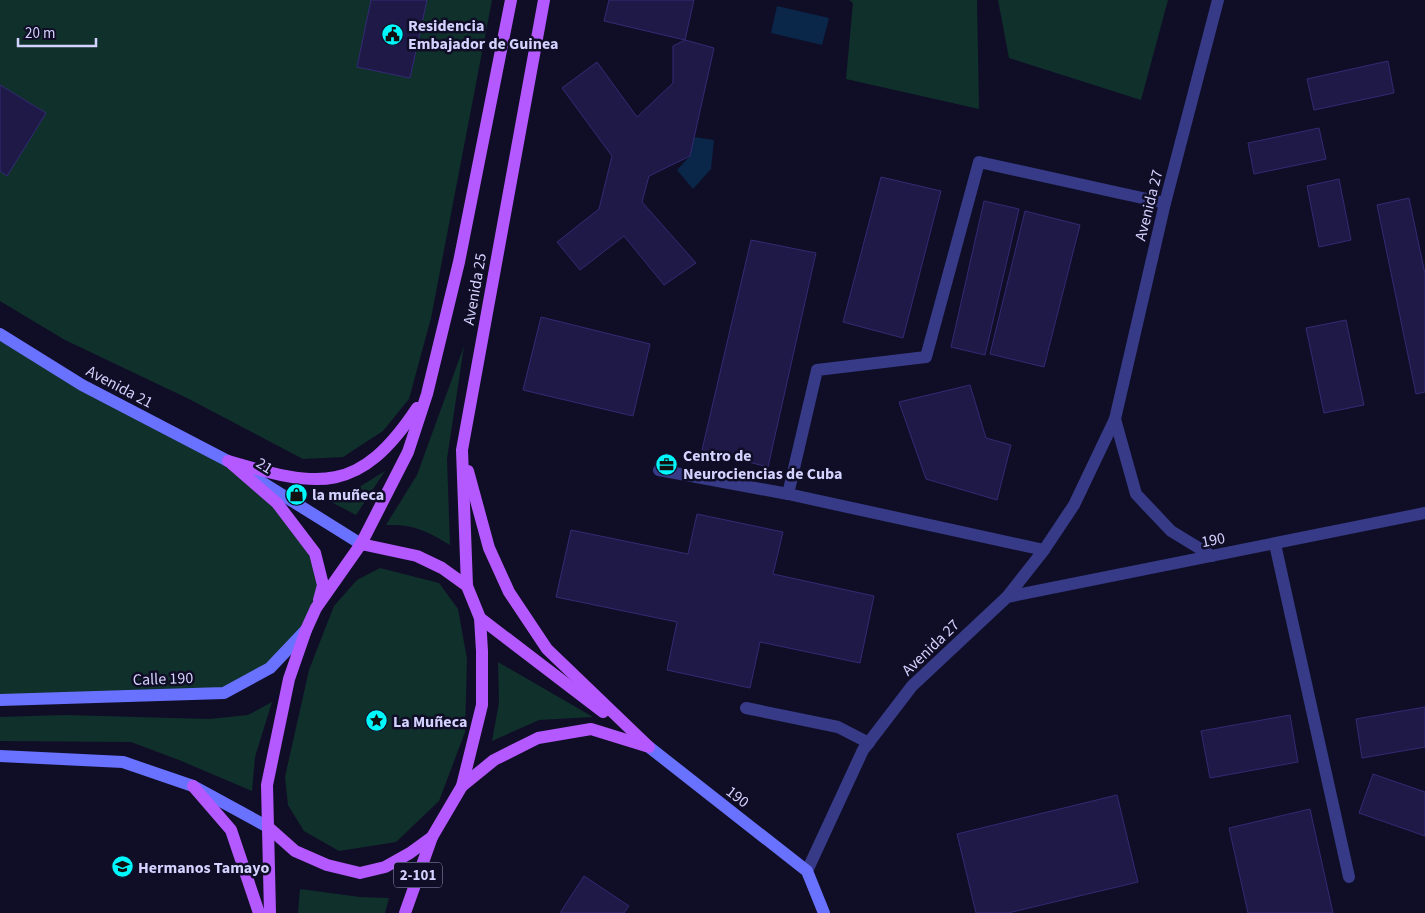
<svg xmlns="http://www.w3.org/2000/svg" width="1425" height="913" viewBox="0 0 1425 913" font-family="'Source Sans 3',sans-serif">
<rect width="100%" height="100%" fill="#100e26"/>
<g fill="#10302c">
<polygon points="0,0 492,0 431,318 409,399 383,431 343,457 303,459 187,398 65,340 0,301"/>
<polygon points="849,0 977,0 979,109 846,79 853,3"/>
<polygon points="998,0 1168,0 1141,100 1009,58"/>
<polygon points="0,334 228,461 297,527 323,585 316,608 270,668 224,693 0,700"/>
<path d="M464,346L447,459L450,545C427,531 414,524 386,525L417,475Z"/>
<polygon points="385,471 356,515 318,495 356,489"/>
<polygon points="380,568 439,583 458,609 467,659 465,732 439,801 396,842 339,851 304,831 288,805 285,777 309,670 334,606 357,580"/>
<polygon points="498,662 593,717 539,720 492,741 499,703"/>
<polygon points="272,702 255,757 252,791 179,760 131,742 0,741 0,717 65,715 209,719 248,715"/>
<polygon points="300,889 360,897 389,898 385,913 298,913"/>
</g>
<g fill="#0a2649">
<polygon points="777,6 829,18 822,45 771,33"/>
<polygon points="694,137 714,140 711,169 693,189 677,170 690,156"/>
</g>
<g fill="#1f1947" stroke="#332a74">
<polygon points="371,0 427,0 410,78 357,67"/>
<polygon points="609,0 694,0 685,40 604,21"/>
<polygon points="685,40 714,48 690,156 649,176 642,202 696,263 664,285 624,236 580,270 557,242 599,209 612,156 562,88 597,62 637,117 673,83 673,46"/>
<polygon points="1388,61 1394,93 1314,110 1307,79"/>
<polygon points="0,85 46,113 7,176 0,171"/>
<polygon points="1319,128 1326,159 1254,174 1248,143"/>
<polygon points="881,177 941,191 903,338 843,322"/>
<polygon points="1339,179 1351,240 1319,247 1307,186"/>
<polygon points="1409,198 1425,274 1425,392 1416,394 1377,205"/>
<polygon points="984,201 1019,209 985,355 951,347"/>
<polygon points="1025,211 1080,225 1044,367 990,354"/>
<polygon points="751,240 816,253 768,467 702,450"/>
<polygon points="541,317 650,344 633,416 523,390"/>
<polygon points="1346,320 1364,405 1324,413 1306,328"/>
<polygon points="970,385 986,438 1011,445 997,500 926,479 899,402"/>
<polygon points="697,514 783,532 773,574 874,596 860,663 760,642 750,688 667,670 677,622 556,597 571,530 688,554"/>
<polygon points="1425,707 1425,747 1362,758 1356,719"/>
<polygon points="1290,715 1298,762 1210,778 1201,731"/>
<polygon points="1373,774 1425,792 1425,836 1359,813"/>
<polygon points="1117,795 1138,882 1008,913 976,913 957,834"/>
<polygon points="1310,809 1333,913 1248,913 1229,828"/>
<polygon points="584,876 629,906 624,913 560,913"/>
</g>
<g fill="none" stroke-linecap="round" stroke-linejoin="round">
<g stroke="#363a87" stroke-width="12">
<polyline points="659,470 788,494"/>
<polyline points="1275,544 1349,877"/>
<polyline points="1044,550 788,494 817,370 926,357 979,162 1165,203"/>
<polyline points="746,708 838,727 869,743"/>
</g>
<g stroke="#363a87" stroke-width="12">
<polyline points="1115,419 1136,494 1171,531 1212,556"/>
<polyline points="1007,597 1425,513"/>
<polyline points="807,871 863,750 912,686 1007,597 1044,550 1074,505 1115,419 1165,203 1218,0"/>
</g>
<g stroke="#6971ff" stroke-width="12">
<polyline points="0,334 82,385 228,461 361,544"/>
<polyline points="0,700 224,693 270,668 306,630"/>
<polyline points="649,747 807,871 824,913"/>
<polyline points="0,756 123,762 193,786 268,827"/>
</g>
<g stroke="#b459ff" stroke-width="12">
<path d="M228,461C320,488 359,495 417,408"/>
<polyline points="232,464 277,503 315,553 323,585 319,600"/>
<polyline points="468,471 489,548 509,592 547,649 649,747"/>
<polyline points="467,586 462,450 544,0"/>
<polyline points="480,618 603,712"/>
<polyline points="193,786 231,830 259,913"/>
<polyline points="462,786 494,760 538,738 591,729 646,746"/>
<polyline points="268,827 295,851 327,865 360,873 385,867 410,853 432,837 462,786 482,705 482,651 480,618 467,586 442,568 417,556 361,544"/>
<polyline points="270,913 267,785 289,679 306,630 316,608 361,544 408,452 427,394 459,262 511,0"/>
<polyline points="405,913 432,837"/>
</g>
</g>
<defs>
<symbol id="civic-disc" viewBox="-11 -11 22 22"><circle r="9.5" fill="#00f8fd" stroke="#100e26"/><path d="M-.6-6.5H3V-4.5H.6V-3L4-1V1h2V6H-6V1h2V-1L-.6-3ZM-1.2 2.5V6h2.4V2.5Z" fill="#111"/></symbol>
<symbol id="office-disc" viewBox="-11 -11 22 22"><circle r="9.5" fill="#00f8fd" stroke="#100e26"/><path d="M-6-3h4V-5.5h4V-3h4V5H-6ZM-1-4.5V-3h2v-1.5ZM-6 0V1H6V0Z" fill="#111"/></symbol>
<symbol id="shop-disc" viewBox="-11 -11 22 22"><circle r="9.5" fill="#00f8fd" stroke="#100e26"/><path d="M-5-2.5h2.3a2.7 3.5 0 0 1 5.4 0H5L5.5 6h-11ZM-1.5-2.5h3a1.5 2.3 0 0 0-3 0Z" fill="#111"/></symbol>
<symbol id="sight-disc" viewBox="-11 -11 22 22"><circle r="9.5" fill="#00f8fd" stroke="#100e26"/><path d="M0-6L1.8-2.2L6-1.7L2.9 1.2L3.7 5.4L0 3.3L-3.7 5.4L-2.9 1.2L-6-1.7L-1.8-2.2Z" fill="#111"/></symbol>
<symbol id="university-disc" viewBox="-11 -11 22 22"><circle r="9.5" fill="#00f8fd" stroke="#100e26"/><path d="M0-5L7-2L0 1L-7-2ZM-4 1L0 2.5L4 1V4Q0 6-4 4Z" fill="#111"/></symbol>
</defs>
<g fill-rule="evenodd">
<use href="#civic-disc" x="380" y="22" width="25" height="25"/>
<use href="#office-disc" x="654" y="452" width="25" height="25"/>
<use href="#shop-disc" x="284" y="482" width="25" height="25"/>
<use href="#sight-disc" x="364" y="708" width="25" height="25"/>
<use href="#university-disc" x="110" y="854" width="25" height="25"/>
</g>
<g text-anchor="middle" stroke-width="5" stroke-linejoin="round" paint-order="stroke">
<rect fill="#100e26" stroke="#9997be" stroke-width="1" x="394" y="862.5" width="48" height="25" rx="4"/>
<g font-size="15" font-weight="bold" fill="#d4d2ff">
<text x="418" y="880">2-101</text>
</g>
<g font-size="16" font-weight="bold" fill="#d4d2ff" stroke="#100e26" text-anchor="start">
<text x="408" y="31">Residencia<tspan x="408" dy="18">Embajador de Guinea</tspan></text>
<text x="683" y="461">Centro de<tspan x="683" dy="18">Neurociencias de Cuba</tspan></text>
<text x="312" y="500">la muñeca</text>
<text x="393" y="727">La Muñeca</text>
<text x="138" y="873">Hermanos Tamayo</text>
</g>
<g font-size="16" fill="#d4d2ff" stroke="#100e26">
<text transform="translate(1148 205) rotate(-76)" y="6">Avenida 27</text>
<text transform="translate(474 289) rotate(-80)" y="6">Avenida 25</text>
<text transform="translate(120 386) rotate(28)" y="6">Avenida 21</text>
<text transform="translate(265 465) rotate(32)" y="6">21</text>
<text transform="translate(1213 539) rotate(-11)" y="6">190</text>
<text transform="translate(930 647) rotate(-44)" y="6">Avenida 27</text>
<text transform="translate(163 678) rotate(-2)" y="6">Calle 190</text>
<text transform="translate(738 796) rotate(38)" y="6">190</text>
</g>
</g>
<path d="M18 38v8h78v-8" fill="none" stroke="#d4d2ff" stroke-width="2.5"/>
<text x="25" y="38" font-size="15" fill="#d4d2ff" stroke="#100e26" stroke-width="4" paint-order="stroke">20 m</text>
</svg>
